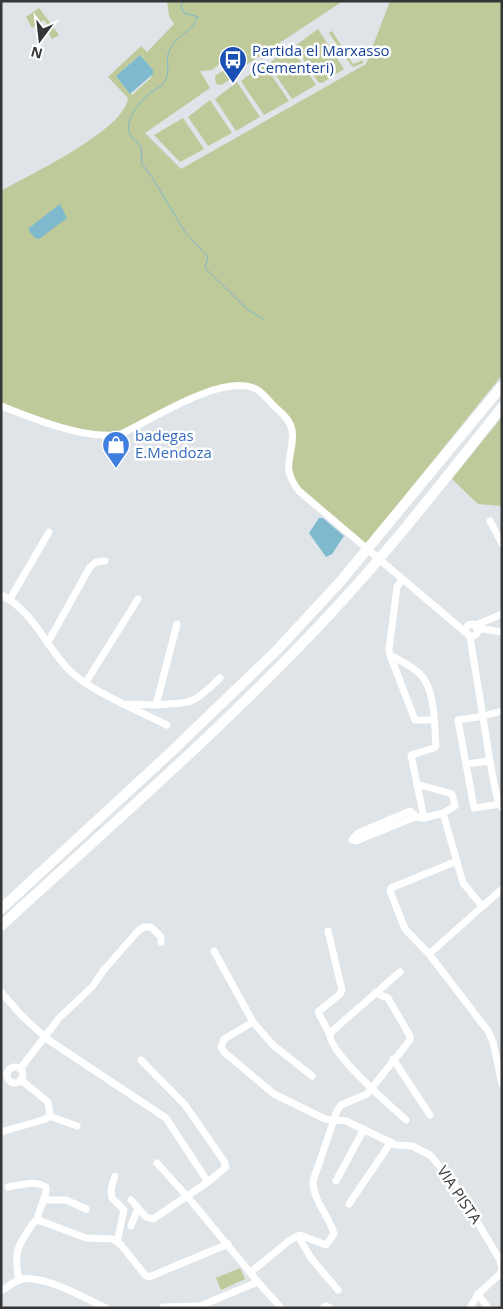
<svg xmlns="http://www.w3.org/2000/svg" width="503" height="1309" viewBox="0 0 503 1309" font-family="'Open Sans',sans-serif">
<rect width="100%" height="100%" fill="#dee4e8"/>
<g fill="#beca9a" fill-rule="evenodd">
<path d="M167,1H343L246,65L228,57L212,70L200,71L210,88L145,133L181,169L366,64L390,1H502V375L365,545C347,529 293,493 291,469C290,456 293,441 294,427L263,391L228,384L194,394L122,431C92,439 31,414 1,404V191C29,175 125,130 128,98L108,77L141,46L147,52L174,24L169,16ZM140,55L153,70L151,78L132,95L116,76Z"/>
<polygon points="39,8 59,35 52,39 46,29 48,25 44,20 32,28 26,17"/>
<polygon points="318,29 344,69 322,83 318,82 295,46"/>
<polygon points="332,31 353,64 363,60 363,63 354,67 351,65 329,33"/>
<polygon points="291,47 316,85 292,99 268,64"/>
<polygon points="264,64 289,101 264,115 241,81"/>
<polygon points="230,66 237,69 236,76 221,85 216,84 215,76"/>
<polygon points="237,82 260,117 236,131 215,99"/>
<polygon points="210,100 232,133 208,146 188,117"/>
<polygon points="183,118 204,149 180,162 154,135"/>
<polygon points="502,417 502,506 478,504 452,479"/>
<polygon points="240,1268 245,1279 221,1290 216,1278"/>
</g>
<g fill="#7fb9cd">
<polygon points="140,55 153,70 153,74 130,94 116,76"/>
<polygon points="60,204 67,218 39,239 35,238 29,231 29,228"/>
<polygon points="319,518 323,518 344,536 332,554 326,557 309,533"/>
</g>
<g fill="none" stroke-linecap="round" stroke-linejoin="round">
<path stroke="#7fb9cd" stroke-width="1" d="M183,1L181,7L184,13L198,17C192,32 175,36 169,51C165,61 171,71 165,81C162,87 155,89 150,93C140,102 122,121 131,136C133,140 138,143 141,147L142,164L152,177L185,232L208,257L205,268L247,309L263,319"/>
<g stroke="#fff" stroke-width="7">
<path d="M1,406C31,418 93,443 123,433C154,418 220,375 254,388C262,391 268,400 274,406C281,413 290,419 292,430C296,455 278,464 299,491L465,632"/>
<polyline points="490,521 502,544"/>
<polyline points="402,580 397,587 389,649 390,655 415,720 433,720"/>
<path d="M1,595C33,610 46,647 70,671C92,692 139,711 167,725"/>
<polyline points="10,599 49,532"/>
<polyline points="476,625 502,614"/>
<polyline points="477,628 502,632"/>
<polyline points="470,637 476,635 478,631 474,624 468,625 465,630 470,637 492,773 497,797 502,808"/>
<polyline points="48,642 90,567 96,562 105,561"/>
<path d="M390,655C401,661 412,666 420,674C436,690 434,725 436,746L434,748L411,755L424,818"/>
<polyline points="86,682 138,599"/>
<polyline points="127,704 156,705 177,624"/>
<path d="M156,705C194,702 192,705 220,678"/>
<polyline points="466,764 490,761"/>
<polyline points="417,784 452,794 455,806 443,813"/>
<polyline points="500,804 474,808 458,720 484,716 502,711"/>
<polyline points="417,817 410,811 358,833 352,840 356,841 415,817 424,818 443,813 463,883 482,906"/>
<polyline points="457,861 391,888 390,891 405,929 429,954 488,1031 493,1042 502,1084"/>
<polyline points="328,931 342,990 340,994 318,1012 330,1035"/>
<polyline points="214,951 253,1022 224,1039 221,1047 224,1052 274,1094 325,1119 346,1121 396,1145 412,1146 430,1155 454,1183 500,1260 502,1269 500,1274 478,1294 470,1308"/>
<polyline points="429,954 502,889"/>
<path d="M400,972L330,1033C327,1052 391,1106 406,1120"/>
<polyline points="1,992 22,1016 47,1039 166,1118 208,1182 153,1219 146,1217 131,1200"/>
<polyline points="253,1022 273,1045 312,1076"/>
<polyline points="393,1059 430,1115"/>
<polyline points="141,1060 185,1105 224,1161 226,1167 208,1182"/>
<circle cx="15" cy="1075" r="8"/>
<polyline points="20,1069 59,1018 92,987 103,971 138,931 144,927 151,927 161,937 161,942"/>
<polyline points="49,1116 77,1126"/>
<polyline points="1,1132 46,1119 50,1115 48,1102 21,1080"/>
<polyline points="157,1163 192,1202 258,1282 200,1306 163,1307"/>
<polyline points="115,1176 111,1189 112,1198 124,1210 117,1242"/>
<polyline points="336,1181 364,1129"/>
<path d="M8,1187C20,1185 36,1180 46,1187C47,1199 38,1209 37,1221"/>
<polyline points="43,1200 66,1200 86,1209"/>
<polyline points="349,1204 391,1142"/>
<polyline points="131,1226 138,1208"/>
<polyline points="298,1236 311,1258 338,1290"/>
<path d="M251,1272L290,1240L300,1235L326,1245L334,1234C329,1215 313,1201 313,1181L337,1111L341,1105L367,1094L410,1040V1036L388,998L375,993"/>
<path d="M19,1280C13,1251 18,1245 34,1222L38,1220L86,1238L113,1239L121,1245L145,1275L149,1277L228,1244"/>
<polyline points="258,1282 281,1308"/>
<path d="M1,1291C8,1287 14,1281 22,1279C44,1275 85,1298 106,1308"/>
<polyline points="478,1294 488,1308"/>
<polyline points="323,1308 326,1306 330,1308"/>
</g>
<g stroke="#fff" stroke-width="10">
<polyline points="1,909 171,752 277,650 340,582 502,386"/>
<path d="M1,926C112,824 228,724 330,614C392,548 446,477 502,407"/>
</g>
</g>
<defs>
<symbol id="bus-pin" viewBox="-11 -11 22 30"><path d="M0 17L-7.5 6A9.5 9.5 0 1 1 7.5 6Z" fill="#1a4fb4" stroke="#fff"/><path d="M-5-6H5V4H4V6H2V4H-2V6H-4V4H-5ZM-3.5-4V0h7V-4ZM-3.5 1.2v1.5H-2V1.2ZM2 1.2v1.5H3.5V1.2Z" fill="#fff"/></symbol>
<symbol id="shop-pin" viewBox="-11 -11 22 30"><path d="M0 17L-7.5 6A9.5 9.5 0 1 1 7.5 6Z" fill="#3f7fe0" stroke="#fff"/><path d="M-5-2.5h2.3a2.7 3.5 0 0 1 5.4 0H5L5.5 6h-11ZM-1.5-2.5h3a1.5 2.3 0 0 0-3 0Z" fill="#fff"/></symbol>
</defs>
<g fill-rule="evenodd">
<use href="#bus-pin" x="217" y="44" width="32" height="43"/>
<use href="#shop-pin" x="100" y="429" width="32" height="43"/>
</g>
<g text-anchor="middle" stroke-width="5" stroke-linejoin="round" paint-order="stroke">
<g font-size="15" fill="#164399" stroke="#fff" text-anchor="start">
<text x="252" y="56">Partida el Marxasso<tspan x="252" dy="17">(Cementeri)</tspan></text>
</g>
<g font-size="15" fill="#366cbe" stroke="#fff" text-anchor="start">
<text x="135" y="441">badegas<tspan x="135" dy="17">E.Mendoza</tspan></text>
</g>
<g font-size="15" fill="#343638" stroke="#fff">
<text transform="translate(459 1195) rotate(56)" y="5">VIA PISTA</text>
</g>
</g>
<rect width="503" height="1309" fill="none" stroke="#343638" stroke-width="5"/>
<g transform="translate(40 40) rotate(195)" stroke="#ffffff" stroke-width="4" paint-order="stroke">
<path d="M0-4L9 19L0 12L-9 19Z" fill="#343638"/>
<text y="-8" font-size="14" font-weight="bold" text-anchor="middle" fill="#343638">N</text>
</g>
</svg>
